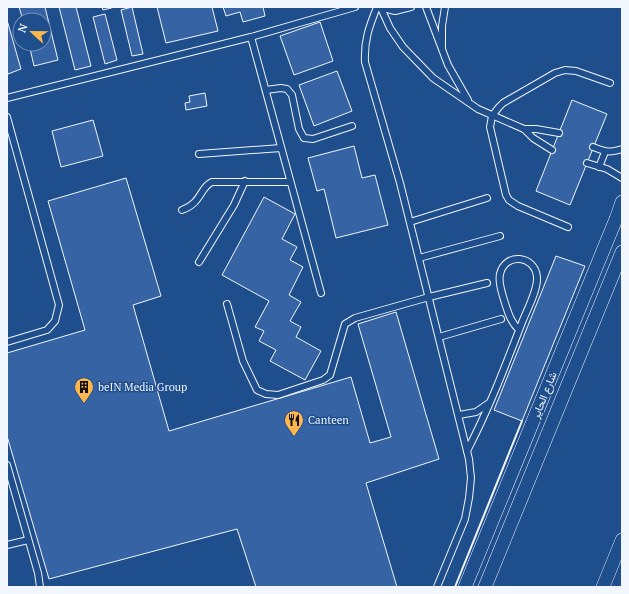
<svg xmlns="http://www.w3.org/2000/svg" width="629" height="594" viewBox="0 0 629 594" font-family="'PT Serif',Vazirmatn,serif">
<rect width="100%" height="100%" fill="#1f4e8c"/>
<g fill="#3563a3" stroke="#f2f6ff">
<polygon points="19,7 45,7 58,60 34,66 29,44 44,44 44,20 23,20"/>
<polygon points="59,7 76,7 91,66 75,70"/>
<polygon points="102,7 115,7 103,10"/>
<polygon points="132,7 143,54 132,56 121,10"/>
<polygon points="157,7 212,7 218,31 166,43"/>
<polygon points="223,7 263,7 265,16 243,22 240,12 226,16"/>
<polygon points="105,14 117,60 105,64 93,17"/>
<polygon points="7,20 21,69 8,74 7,70"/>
<polygon points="320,22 333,61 294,75 280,36"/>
<polygon points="337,71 352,111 314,126 299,85"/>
<polygon points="205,93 207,106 186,110 185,103 190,102 189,96"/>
<polygon points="572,100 607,114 570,205 536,191"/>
<polygon points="93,120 103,156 61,167 52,131"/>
<polygon points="354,146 362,178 375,175 388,225 336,238 324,189 317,191 308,158"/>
<polygon points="126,178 161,296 133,305 169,431 351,377 370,443 391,437 358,324 396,312 439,459 366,483 397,587 256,587 237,529 49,579 7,436 7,353 85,330 48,201"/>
<polygon points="264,197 295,214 282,239 297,247 290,260 303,267 289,295 301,302 290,321 301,327 296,337 321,351 305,380 270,361 276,350 259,341 264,331 255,327 269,301 222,275"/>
<polygon points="556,256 585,266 522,421 494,410"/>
</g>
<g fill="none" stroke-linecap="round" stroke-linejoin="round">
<defs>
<g id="lane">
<path d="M377,7C369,27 364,40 365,62L400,183L469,459L471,478L469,498L465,519L437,587"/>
<polyline points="379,7 395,11 411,7"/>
<polyline points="426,7 448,65 468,100"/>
<polyline points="381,8 390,28 403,47 433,78 478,109 524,129 533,138 552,150"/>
<polyline points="251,37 321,293"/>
<polyline points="442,46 442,26 445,7"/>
<polyline points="266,90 281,88 287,89 292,95 299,129 304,138 313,139 352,126"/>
<polyline points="7,98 251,37 355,7"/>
<polyline points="7,117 59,305 55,321 47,330 7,342"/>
<polyline points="524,129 536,129 559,133"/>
<path d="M593,147C606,152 609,153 622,149"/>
<polyline points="199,154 281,148"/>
<polyline points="587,163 607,169 622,178"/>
<polyline points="599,167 605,152"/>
<path d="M182,210C202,203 200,187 212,182H290"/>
<polyline points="410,222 487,198"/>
<polyline points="568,227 518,206 509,200 506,195 490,127 492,116 499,107 503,103 555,73 565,70 576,71 610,83"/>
<polyline points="419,258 500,236"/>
<polyline points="199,262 234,205 245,181"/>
<polyline points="227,304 243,361 257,390 266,394 278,395 323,380 330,375 345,324 355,318 429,297 487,283"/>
<polyline points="439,337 501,319"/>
<polyline points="459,415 476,412 489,403"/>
<path d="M467,451C489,409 506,364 523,320C528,308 538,289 537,277C535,255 505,252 500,274C498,283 502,292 504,300C508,312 510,321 519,330"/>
<polyline points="7,465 38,573 40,587"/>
<polyline points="7,545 28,540"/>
</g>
<g id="street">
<polyline points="465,587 616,219 622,202"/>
<polyline points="485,587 622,252"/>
<polyline points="603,587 622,540"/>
</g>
</defs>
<use href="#lane" stroke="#f2f6ff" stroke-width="8"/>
<use href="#street" stroke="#f2f6ff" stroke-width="14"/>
<use href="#lane" stroke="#1f4e8c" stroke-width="6"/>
<use href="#street" stroke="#1f4e8c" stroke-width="13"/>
<polyline stroke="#f2f6ff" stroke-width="2" points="455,587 522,421"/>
</g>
<defs>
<symbol id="building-pin" viewBox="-11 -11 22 30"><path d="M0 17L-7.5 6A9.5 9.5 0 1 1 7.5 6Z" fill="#ffb74d" stroke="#1f4e8c"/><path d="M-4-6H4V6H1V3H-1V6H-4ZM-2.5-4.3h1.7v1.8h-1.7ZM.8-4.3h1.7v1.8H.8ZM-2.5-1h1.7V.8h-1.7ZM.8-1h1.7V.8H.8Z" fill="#111"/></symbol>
<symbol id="restaurant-pin" viewBox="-11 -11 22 30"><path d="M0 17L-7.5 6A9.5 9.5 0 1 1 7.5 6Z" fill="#ffb74d" stroke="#1f4e8c"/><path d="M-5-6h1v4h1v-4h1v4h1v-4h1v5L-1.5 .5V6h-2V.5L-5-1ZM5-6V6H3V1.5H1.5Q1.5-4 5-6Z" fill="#111"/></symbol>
</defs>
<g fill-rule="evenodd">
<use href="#building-pin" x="73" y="376" width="22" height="30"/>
<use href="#restaurant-pin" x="283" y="409" width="22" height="30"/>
</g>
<g text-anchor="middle" stroke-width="3" stroke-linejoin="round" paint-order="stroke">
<g font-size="11" fill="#f2f6ff" stroke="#1f4e8c" text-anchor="start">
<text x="98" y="391">beIN Media Group</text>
<text x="308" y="424">Canteen</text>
</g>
<g font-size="11" fill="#f2f6ff" stroke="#1f4e8c">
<text transform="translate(544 395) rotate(-68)" y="4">شارع الحاير</text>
</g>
</g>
<rect width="629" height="594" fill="none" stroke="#f2f6ff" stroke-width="16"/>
<g transform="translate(32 32) rotate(292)"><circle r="19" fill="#1f4e8c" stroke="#7391ba"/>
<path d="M0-3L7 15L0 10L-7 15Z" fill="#ffb74d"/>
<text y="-6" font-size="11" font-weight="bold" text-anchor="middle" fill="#f2f6ff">N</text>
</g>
</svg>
